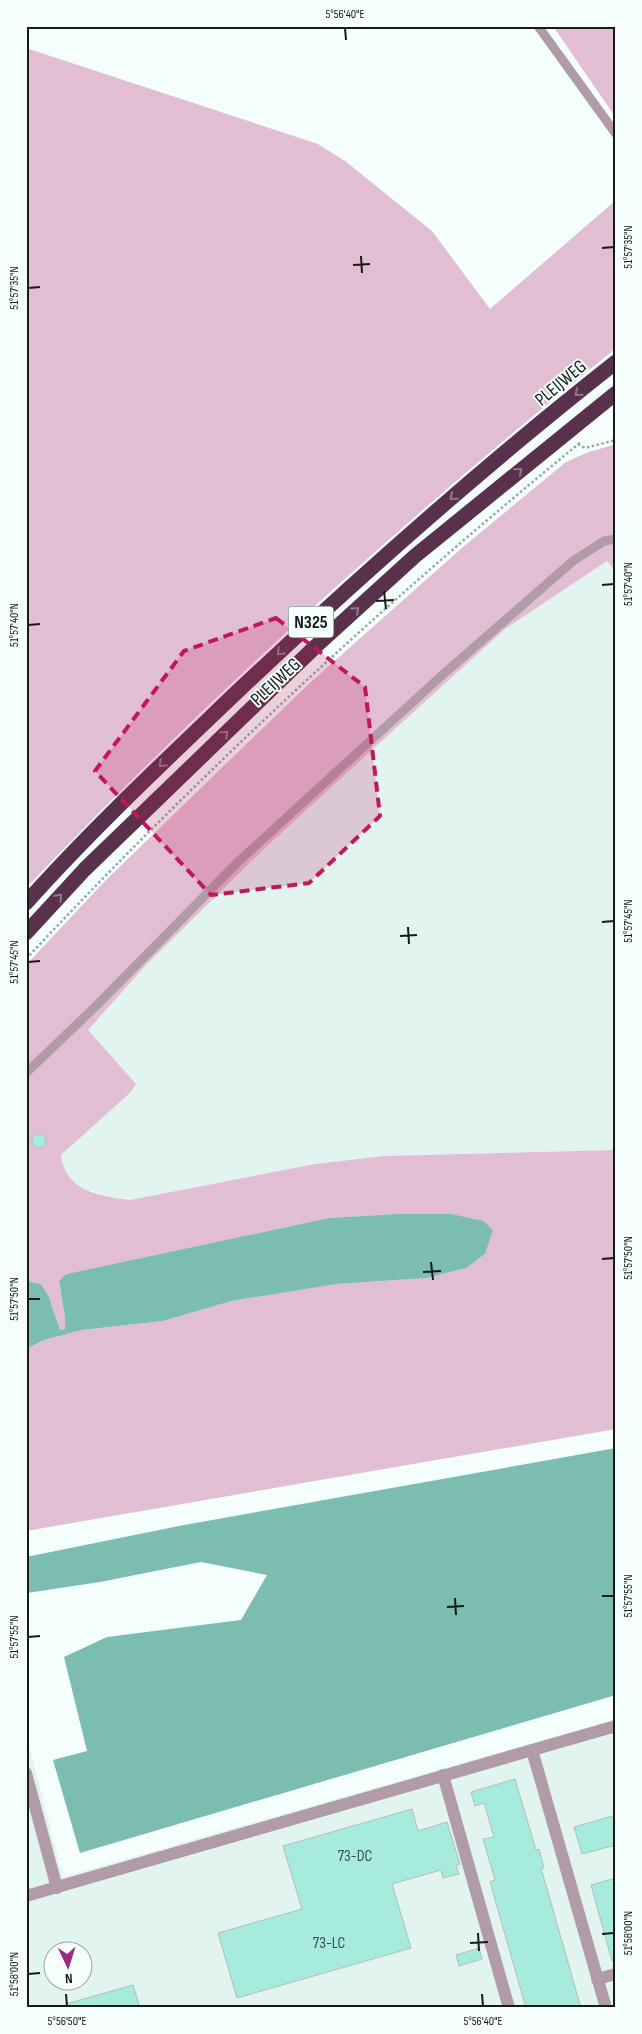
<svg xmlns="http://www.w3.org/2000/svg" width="642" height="2034" viewBox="0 0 642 2034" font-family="'Sofia Sans Condensed',sans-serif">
<rect width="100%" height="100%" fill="#f4fefc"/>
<g fill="#e1f4f0" fill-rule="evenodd">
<polygon points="607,561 616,572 616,1150 384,1156 351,1160 315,1164 130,1200 111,1197 87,1190 70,1179 63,1167 61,1155 131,1092 135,1084 87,1030 146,965 267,846 373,749 505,629"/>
<path d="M616,1719V2008H26V1734L63,1877ZM52,1952H82V1982H52Z"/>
</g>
<g fill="#e2bed4">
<polygon points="553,26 616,26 616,118"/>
<path d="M26,48L318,144L345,161L432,231L490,309L616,200V348C408,516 210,695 26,888Z"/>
<path d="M616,444V572L607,561L505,629L373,749L267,846L146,965L88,1030L136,1084L131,1092L61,1155C65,1191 100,1196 130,1200L315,1164L384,1156L616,1150V1429L26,1531V1349L44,1340L82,1330L163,1321L232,1301L337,1284L427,1278L465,1268L485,1254L451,1214H396L330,1218L66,1274L59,1282L65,1318V1329L60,1330L49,1297L41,1284L26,1281V965L104,882L235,755L312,681L463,547L566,462L586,453Z"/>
</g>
<g fill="#7cbdb2">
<polygon points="396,1214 451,1214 483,1221 493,1230 485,1254 466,1268 427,1278 337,1284 232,1301 163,1321 82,1330 44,1340 26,1349 26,1281 41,1284 49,1297 60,1330 65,1329 65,1318 59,1281 66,1274 329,1218"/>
<polygon points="616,1448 616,1695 80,1853 53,1760 87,1751 64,1657 107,1637 241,1620 267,1575 201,1562 100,1582 27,1593 26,1557 184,1525"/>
</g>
<g fill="#a7ebde" stroke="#b4bdbb">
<circle cx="39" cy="1141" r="7"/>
<polygon points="515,1779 536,1850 539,1849 544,1868 541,1868 581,2008 526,2008 490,1882 495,1880 483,1839 494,1837 484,1803 475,1806 471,1792"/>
<polygon points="412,1809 418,1831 447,1822 460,1864 456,1865 459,1874 443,1878 441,1870 392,1884 411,1948 237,1998 218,1933 302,1909 283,1846"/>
<polygon points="616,1815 616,1845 582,1854 574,1827"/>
<polygon points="616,1878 616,1961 612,1961 591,1885"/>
<polygon points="479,1948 482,1959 459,1966 456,1955"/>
<polygon points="133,1985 140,2008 67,2008 66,2004"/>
</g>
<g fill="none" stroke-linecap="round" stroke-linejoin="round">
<g stroke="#9ea5a3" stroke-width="2.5" stroke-dasharray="2.5 2.5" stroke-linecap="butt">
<polyline points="578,444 585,448 616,440"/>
<path d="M26,959C199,774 385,602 581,442"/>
</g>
<g stroke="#b19ba8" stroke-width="9">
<polyline points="538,26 616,134"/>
<polyline points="26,1073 96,1006 239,861 440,677 573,561 604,541 616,539"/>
</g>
<g stroke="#b19ba8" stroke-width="12">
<polyline points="532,1750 606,2008"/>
<polyline points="26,1773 57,1888"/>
<polyline points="443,1775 509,2008"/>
<polyline points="26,1896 616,1726"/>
<polyline points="597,1979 616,1974"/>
</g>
<g stroke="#59314c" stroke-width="15">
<path d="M26,903C93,828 167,759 239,690C360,576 485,465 616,362"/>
<polyline points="26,933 85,869 316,646 415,556 616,393"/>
</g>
</g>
<defs><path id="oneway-chevron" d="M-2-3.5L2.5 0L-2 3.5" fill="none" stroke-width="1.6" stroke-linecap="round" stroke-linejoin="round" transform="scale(1.25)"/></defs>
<g stroke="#8f798a">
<use href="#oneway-chevron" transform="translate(578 393) rotate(140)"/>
<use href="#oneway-chevron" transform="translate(519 471) rotate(-40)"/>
<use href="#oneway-chevron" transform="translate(453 497) rotate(140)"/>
<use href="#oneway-chevron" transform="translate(356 610) rotate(-42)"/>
<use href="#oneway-chevron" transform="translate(280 652) rotate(137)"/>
<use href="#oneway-chevron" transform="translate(225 734) rotate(-44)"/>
<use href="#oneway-chevron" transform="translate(162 764) rotate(135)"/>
<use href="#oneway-chevron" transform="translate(59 897) rotate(-47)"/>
</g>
<path fill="#c2185b" fill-opacity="0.2" stroke="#c2185b" stroke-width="4" stroke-dasharray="10 6" stroke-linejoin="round" d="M276,618L365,687L380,816L309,883L211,895L95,771L184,651Z"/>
<path fill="none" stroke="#171a19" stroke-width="2" d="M345,28L346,40M602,248L614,247M361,256L362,273M353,265L370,264M28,288L40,287M602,585L614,584M384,591L386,609M376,601L394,600M28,625L40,624M602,922L614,921M408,927L409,944M400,936L417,935M28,962L40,961M602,1259L614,1258M431,1262L433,1280M423,1272L441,1271M28,1299H40M602,1596H614M455,1598L456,1615M447,1607L464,1606M28,1637L40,1636M478,1933L479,1951M602,1934L614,1933M470,1943L488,1942M28,1974L40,1973M66,1994L67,2006M482,1994L483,2006"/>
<g text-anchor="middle" stroke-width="4" stroke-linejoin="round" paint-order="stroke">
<g font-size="16" fill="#3b4e4a">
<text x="355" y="1861">73-DC</text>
<text x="329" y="1948">73-LC</text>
</g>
<rect fill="#f4fefc" stroke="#595e5d" stroke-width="1" x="288.5" y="606.5" width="45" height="31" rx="4"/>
<g font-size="18" font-weight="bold" fill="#171a19">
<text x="311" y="628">N325</text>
</g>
<g font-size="19" fill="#171a19" stroke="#f4fefc">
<text transform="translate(560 382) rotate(-40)" y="7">PLEIJWEG</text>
<text transform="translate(275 681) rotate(-43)" y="7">PLEIJWEG</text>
</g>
</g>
<rect width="642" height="2034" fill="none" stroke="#f4fefc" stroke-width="55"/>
<g transform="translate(68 1966) rotate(176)"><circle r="24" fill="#f4fefc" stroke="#9ca3a1"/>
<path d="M0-4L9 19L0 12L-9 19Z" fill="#a02881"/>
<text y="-8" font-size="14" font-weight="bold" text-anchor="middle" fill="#171a19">N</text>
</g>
<rect x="28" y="28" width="586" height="1978" fill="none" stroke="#171a19" stroke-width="2"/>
<g font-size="12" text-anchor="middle" fill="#171a19">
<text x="345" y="18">5°56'40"E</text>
<text transform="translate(628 247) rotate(-90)" y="4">51°57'35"N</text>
<text transform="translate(14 288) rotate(-90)" y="4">51°57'35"N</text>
<text transform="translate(628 584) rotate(-90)" y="4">51°57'40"N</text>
<text transform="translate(14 625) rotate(-90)" y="4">51°57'40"N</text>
<text transform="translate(628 921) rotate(-90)" y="4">51°57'45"N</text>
<text transform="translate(14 962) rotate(-90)" y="4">51°57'45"N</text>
<text transform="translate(628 1258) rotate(-90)" y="4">51°57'50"N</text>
<text transform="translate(14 1299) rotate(-90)" y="4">51°57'50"N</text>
<text transform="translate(628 1596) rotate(-90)" y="4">51°57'55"N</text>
<text transform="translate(14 1637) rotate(-90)" y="4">51°57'55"N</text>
<text transform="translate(628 1933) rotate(-90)" y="4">51°58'00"N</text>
<text transform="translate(14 1974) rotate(-90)" y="4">51°58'00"N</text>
<text x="67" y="2025">5°56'50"E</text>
<text x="483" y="2025">5°56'40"E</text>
</g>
</svg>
